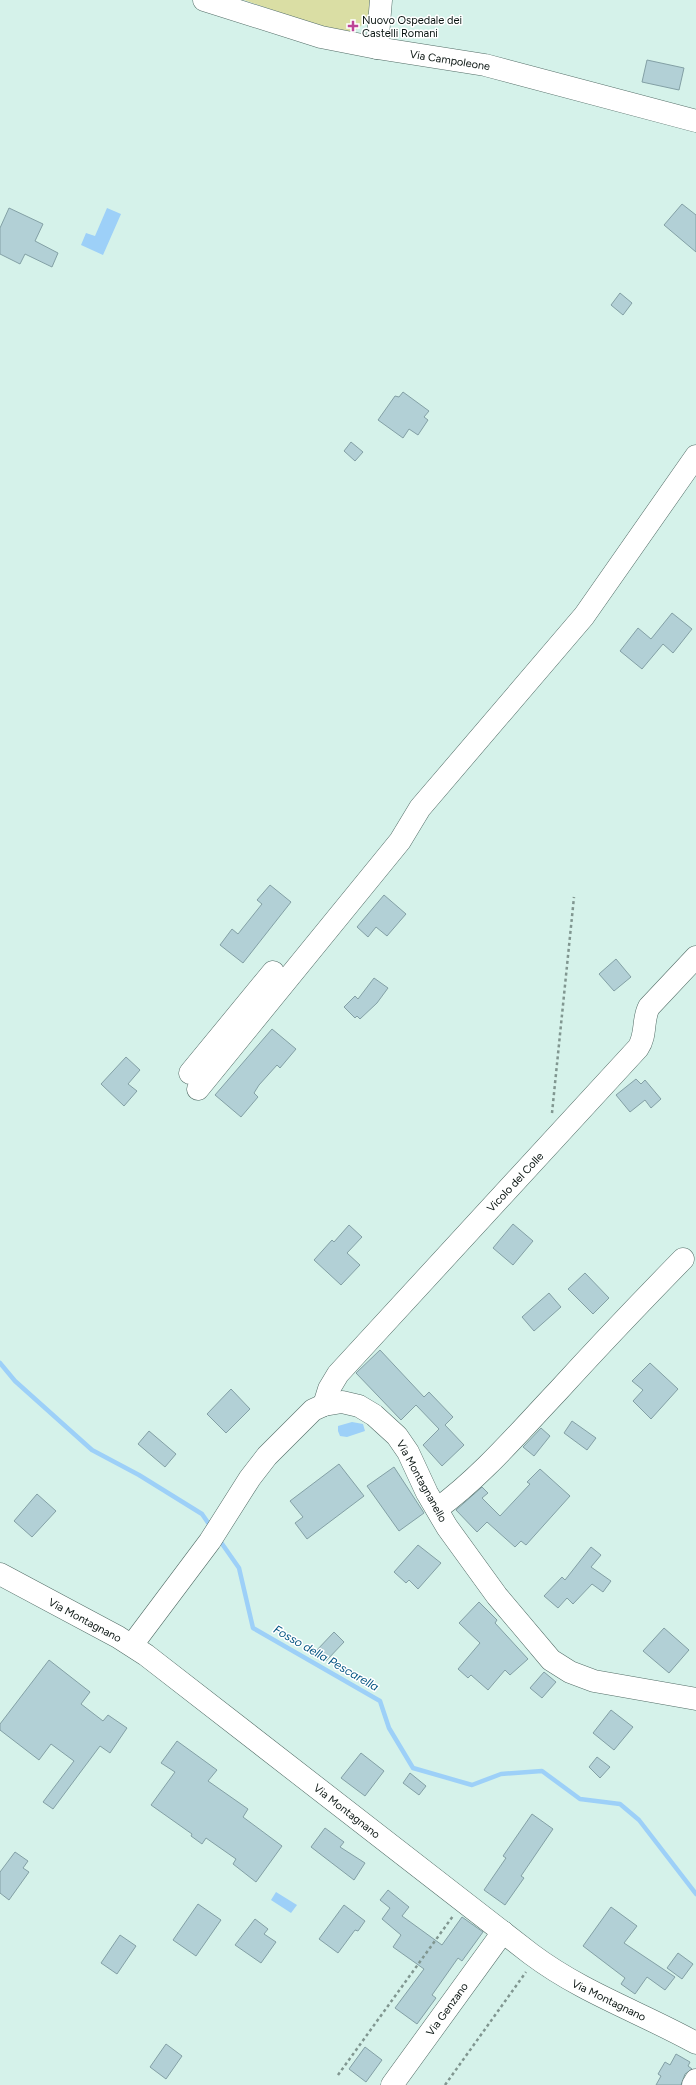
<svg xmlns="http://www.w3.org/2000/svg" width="696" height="2085" viewBox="0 0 696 2085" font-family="Figtree,sans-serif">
<rect width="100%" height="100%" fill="#d5f2ea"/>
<path fill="#dadea4" d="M244,0H375C369,17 363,30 344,35Z"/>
<g fill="#9dd0f8">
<polygon points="107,208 121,214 103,255 81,245 86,233 95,236"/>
<polygon points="352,1422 363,1424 365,1431 347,1437 340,1436 338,1431 338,1426"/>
<polygon points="276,1892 297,1905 291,1913 271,1900"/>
</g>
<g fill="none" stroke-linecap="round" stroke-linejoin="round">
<g stroke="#9dd0f8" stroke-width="4.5">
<polyline points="0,1363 15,1381 92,1450 139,1475 202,1514 211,1527"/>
<polyline points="218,1538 239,1568 253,1628 380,1701 389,1728 413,1768 472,1785 501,1774 542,1771 580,1799 620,1804 639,1820 696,1894"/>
</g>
</g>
<g fill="#b2d0d6" stroke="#83a0a5">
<polygon points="647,60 684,68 679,90 642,82"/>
<polygon points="682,204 696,215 696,252 664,225"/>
<polygon points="9,208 43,224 35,241 58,253 52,267 25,254 20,264 0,254 0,228"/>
<polygon points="620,293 632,303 623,315 611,305"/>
<polygon points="403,392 429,411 424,417 428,420 418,435 409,429 403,438 378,420 395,396 399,397"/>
<polygon points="351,442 363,452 355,461 344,451"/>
<polygon points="672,613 692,629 673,653 663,644 642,669 620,651 638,628 651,639"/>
<polygon points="270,885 291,902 243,963 220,945 232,929 238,934 262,904 257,900"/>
<polygon points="384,895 406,914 387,936 376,927 368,937 357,927"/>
<polygon points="616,959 631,977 614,991 599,974"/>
<polygon points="374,978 388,988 377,1003 360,1019 357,1016 355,1018 344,1007 355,996 358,999"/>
<polygon points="272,1029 296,1049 280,1068 277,1065 259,1085 254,1093 258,1097 241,1117 215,1095"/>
<polygon points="126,1057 140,1070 128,1084 137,1091 124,1106 101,1084"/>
<polygon points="636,1079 641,1084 645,1080 661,1099 651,1108 645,1100 630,1112 616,1095"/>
<polygon points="513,1224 533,1241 513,1265 493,1248"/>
<polygon points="349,1225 362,1237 347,1253 360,1265 341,1285 314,1260 332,1240 334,1242"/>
<polygon points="585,1273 609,1298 593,1314 568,1289"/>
<polygon points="549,1293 561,1307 534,1331 522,1317"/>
<polygon points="380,1350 424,1397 429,1392 453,1417 445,1425 464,1445 442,1466 423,1445 439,1429 416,1405 401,1420 356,1373"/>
<polygon points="650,1363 678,1389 651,1419 633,1401 643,1390 632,1381"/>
<polygon points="231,1389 250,1409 226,1433 207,1414"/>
<polygon points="572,1421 596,1438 587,1450 564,1433"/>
<polygon points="541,1428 550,1436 534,1456 523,1447"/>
<polygon points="149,1431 176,1454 165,1467 138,1444"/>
<polygon points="339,1464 364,1496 307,1539 295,1523 303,1517 290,1501"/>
<polygon points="394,1467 424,1513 399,1531 367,1486"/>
<polygon points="540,1469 570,1496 526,1545 521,1541 515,1547 487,1522 477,1532 456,1510 482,1487 488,1493 482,1498 500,1516 530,1484 527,1482"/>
<polygon points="37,1494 56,1511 32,1537 14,1521"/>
<polygon points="418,1545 441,1563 418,1589 409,1580 406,1583 394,1572"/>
<polygon points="591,1547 601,1555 591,1567 611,1581 603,1592 592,1584 573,1604 567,1598 558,1608 544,1596 562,1577 565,1580"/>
<polygon points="479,1602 497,1620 495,1623 528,1659 510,1675 505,1670 488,1690 471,1675 468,1678 458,1669 480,1643 459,1623"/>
<polygon points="664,1628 689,1650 669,1673 643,1651"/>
<polygon points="334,1632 344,1642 326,1661 316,1651"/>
<polygon points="49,1660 90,1692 81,1704 103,1721 108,1715 127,1728 110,1753 100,1746 53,1809 43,1802 74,1761 51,1744 39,1760 0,1730 0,1724"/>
<polygon points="544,1672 556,1682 542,1698 530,1688"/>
<polygon points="611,1710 633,1727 614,1750 593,1733"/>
<polygon points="177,1741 217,1770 208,1781 248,1809 243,1817 282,1846 256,1882 233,1864 236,1859 206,1838 202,1844 191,1836 192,1834 151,1805 175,1772 161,1763"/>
<polygon points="361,1753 384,1771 365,1796 341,1778"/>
<polygon points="597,1757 610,1767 600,1778 589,1767"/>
<polygon points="410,1773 426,1786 419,1795 403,1783"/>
<polygon points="532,1814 553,1829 521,1876 524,1878 505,1905 484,1890 506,1858 503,1856"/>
<polygon points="325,1828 344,1842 340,1847 365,1863 354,1880 311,1847"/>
<polygon points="15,1852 28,1861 23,1868 29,1872 9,1900 0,1893 0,1872"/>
<polygon points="388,1890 409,1907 402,1916 442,1945 462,1917 483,1932 462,1961 458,1958 432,1995 436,1998 417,2024 395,2008 424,1969 393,1947 401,1935 382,1919 390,1908 380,1900"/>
<polygon points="198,1904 221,1920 196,1956 173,1940"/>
<polygon points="344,1905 365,1921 358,1931 355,1930 338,1953 319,1939"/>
<polygon points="611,1907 637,1926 624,1943 675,1977 665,1990 647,1977 635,1994 621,1984 625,1978 583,1946"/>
<polygon points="255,1919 268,1929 264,1934 276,1942 261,1963 235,1945"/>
<polygon points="120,1935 136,1946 117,1974 101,1963"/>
<polygon points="678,1953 693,1964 682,1979 667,1968"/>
<polygon points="166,2044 182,2056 166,2079 150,2067"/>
<polygon points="365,2047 382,2060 366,2082 349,2069"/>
<polygon points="676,2054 690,2062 688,2066 692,2069 685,2074 681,2085 656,2085 661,2076 658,2074 665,2062 670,2065"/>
</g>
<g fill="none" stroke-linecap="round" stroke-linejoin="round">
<defs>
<g id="minor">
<polyline points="204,0 321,37 377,48 485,65 696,121"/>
<polyline points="377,48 381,0"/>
<polyline points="190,1073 273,972"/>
<polyline points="198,1089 400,841 420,808 584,616 696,456"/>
<path d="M324,1405L329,1389L338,1374L638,1048C647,1035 642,1020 649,1007L696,957"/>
<path d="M437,1509C482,1476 519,1432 558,1391C599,1346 640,1303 683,1259"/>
<path d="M0,1574L118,1637L146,1655L531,1954C583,1993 640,2012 696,2043"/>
<polyline points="132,1645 210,1541 250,1478 267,1456 313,1410 324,1405 342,1402 359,1406 374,1415 397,1436 408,1452 427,1493 447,1527 497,1596 551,1660 570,1672 594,1681 696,1699"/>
<polyline points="392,2085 503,1932"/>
<polyline points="693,2085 696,2080"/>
</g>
</defs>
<use href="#minor" stroke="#526c66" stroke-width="23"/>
<g stroke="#809690" stroke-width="2.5" stroke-dasharray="3 3" stroke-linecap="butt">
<polyline points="552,1113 574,897"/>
<polyline points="338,2075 453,1916"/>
<polyline points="445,2085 526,1972"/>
</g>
<use href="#minor" stroke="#fff" stroke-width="22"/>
</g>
<path fill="#bd4497" stroke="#fff" stroke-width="1.5" d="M351 20h4v4h4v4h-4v4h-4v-4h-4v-4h4z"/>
<g text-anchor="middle" stroke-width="3" stroke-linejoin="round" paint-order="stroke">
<g font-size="11" fill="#091411" stroke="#fff" text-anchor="start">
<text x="362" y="24">Nuovo Ospedale dei<tspan x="362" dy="13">Castelli Romani</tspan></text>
</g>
<g font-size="11" fill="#091411" stroke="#fff">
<text transform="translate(450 60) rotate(9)" y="4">Via Campoleone</text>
<text transform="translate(515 1182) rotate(-47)" y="4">Vicolo del Colle</text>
<text transform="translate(422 1481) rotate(61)" y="4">Via Montagnanello</text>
<text transform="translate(85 1620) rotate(28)" y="4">Via Montagnano</text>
<text transform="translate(347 1811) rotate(38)" y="4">Via Montagnano</text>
<text transform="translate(609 2000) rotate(26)" y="4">Via Montagnano</text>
<text transform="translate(447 2009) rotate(-54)" y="4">Via Genzano</text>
</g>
<g font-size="12" font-style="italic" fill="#025381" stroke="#fff">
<text transform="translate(326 1658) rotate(30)" y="4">Fosso della Pescarella</text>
</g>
</g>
</svg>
